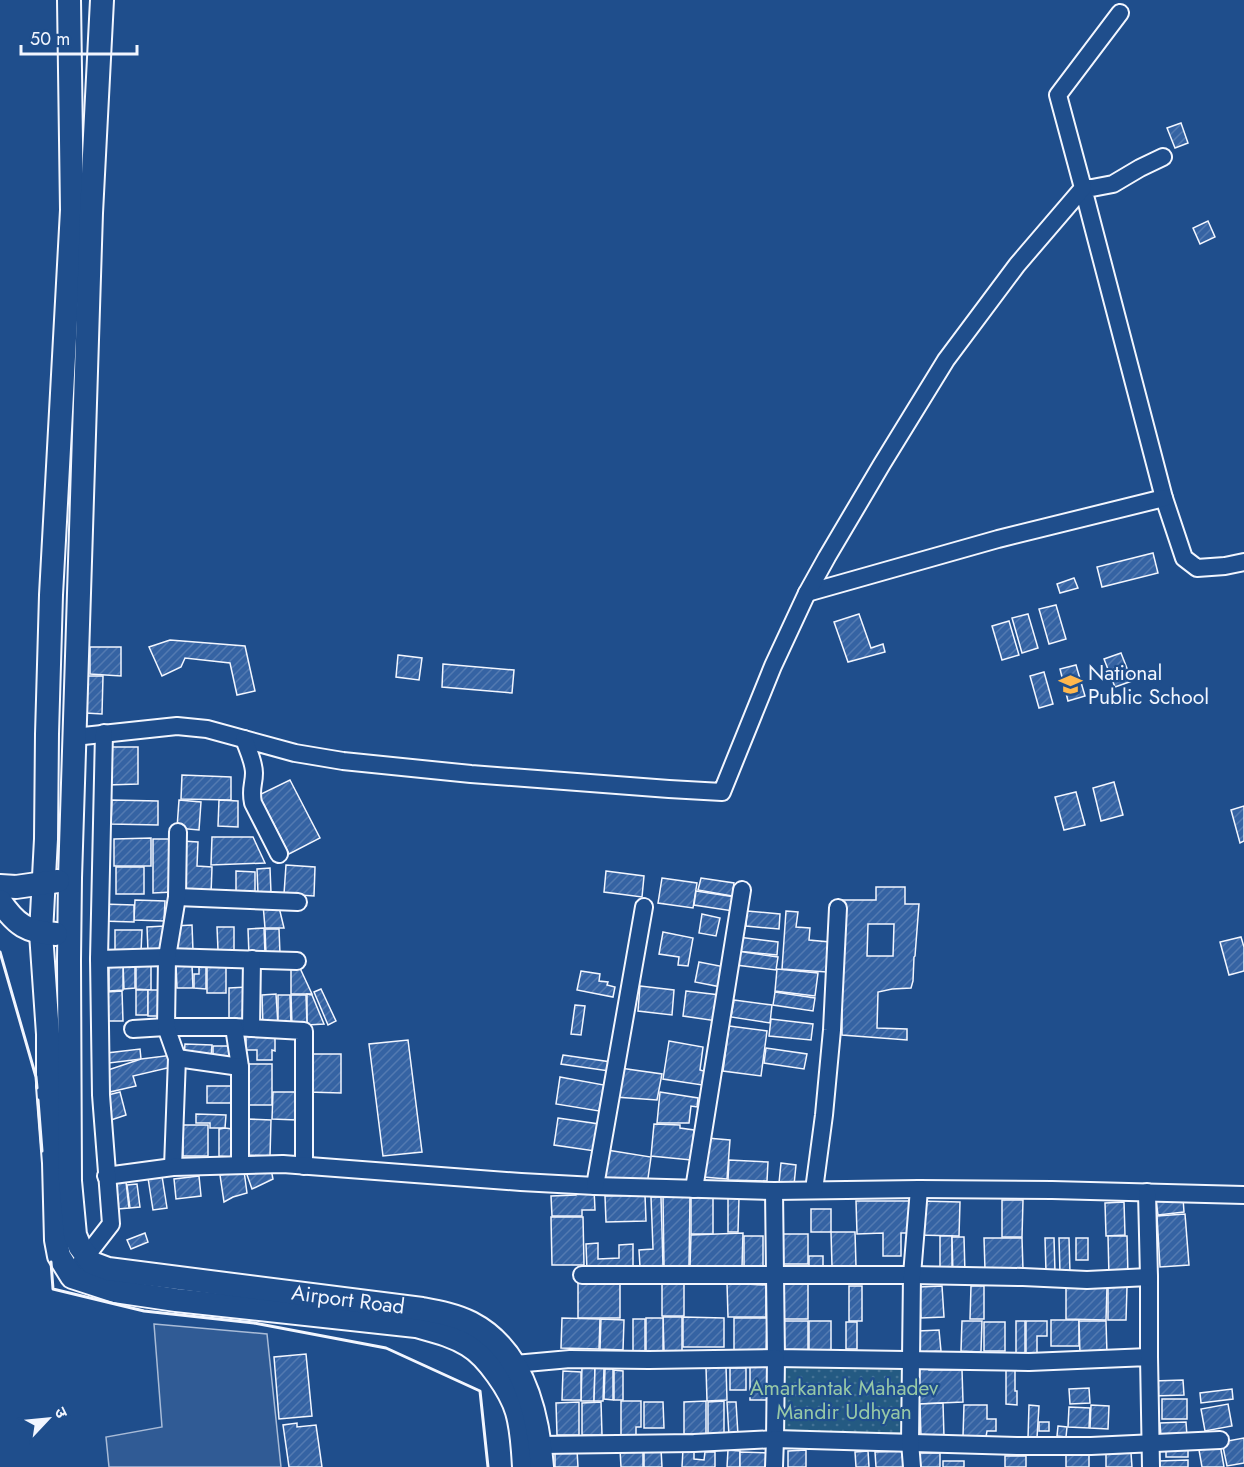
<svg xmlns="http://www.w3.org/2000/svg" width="1244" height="1467" viewBox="0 0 1244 1467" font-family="Jost,'Noto Sans Devanagari',sans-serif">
<defs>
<pattern id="grass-dots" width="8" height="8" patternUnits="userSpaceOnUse" patternTransform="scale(1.5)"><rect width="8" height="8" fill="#245a82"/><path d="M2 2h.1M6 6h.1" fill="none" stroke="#447295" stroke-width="1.8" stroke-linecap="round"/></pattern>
<pattern id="building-hatch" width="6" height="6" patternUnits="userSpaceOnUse" patternTransform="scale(1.5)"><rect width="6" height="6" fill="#3563a3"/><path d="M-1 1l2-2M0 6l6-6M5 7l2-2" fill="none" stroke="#537ab1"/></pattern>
</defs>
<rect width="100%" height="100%" fill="#1f4e8c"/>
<polygon fill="url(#grass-dots)" stroke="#a8bbd7" stroke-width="1.5" points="905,1364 906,1433 784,1435 783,1366"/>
<polygon fill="#305b95" stroke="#a8bbd7" stroke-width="1.5" points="154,1324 267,1334 281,1467 109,1467 106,1437 162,1427"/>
<g fill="url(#building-hatch)" stroke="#f2f6ff" stroke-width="1.5" fill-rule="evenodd">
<polygon points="1181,123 1188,143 1175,148 1167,128"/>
<polygon points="1208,221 1215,237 1200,244 1193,228"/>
<polygon points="1153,553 1158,573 1102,587 1097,567"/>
<polygon points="1074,578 1078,588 1060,593 1057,584"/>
<polygon points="1056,605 1066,639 1049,644 1039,609"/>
<polygon points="859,614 871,648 883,644 885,652 848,662 834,622"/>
<polygon points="1028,614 1038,648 1022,653 1012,618"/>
<polygon points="1009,621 1019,655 1002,660 992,626"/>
<polygon points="170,640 245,646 255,691 237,695 230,663 185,658 181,667 162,676 149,647"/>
<polygon points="90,647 121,647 121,676 90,674"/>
<polygon points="1121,653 1132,681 1115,687 1104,659"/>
<polygon points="398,655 422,658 419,680 396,677"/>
<polygon points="443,664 514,670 512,693 442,687"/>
<polygon points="1076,665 1085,696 1068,701 1060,669"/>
<polygon points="1044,672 1053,704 1039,708 1030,676"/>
<polygon points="88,676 103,676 102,714 86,713"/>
<polygon points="108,747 138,747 138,784 108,785"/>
<polygon points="182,775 231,777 231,800 181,799"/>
<polygon points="290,780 320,838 289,854 259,795"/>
<polygon points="1114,782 1123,815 1101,821 1093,788"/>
<polygon points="1076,792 1085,825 1064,830 1055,797"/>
<polygon points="112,800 158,801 158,825 111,824"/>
<polygon points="179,800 201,802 199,830 177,828"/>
<polygon points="219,800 238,801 238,827 218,826"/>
<polygon points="1244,806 1244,841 1240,843 1231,810"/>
<polygon points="212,837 253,837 265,863 211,865"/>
<polygon points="151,838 151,866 114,866 114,839"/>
<polygon points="153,839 173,839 173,892 153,893"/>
<polygon points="182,841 198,842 197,866 212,867 211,894 180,893"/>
<polygon points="286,865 315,867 314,896 284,894"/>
<rect x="116" y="867" width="28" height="27"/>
<polygon points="270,868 271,893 258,894 257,869"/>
<polygon points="236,871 255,872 255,894 236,894"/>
<polygon points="606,871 644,876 642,897 604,892"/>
<polygon points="662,878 697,883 693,908 658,903"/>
<polygon points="701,878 734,883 733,889 740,890 738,897 698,890"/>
<path d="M876,887H905V904H919L915,956L914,957L913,981L911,988L892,989L878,992L877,1028L907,1029V1040L842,1035V900H876ZM868,924H894L893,956H867Z"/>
<polygon points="696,891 735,897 733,911 694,905"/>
<polygon points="135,900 165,901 164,921 134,920"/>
<polygon points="278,903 284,928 265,928 263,904"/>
<polygon points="102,904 134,905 134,922 101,921"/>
<polygon points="747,911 780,914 779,929 746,926"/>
<polygon points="786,911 798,912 796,927 810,928 809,940 830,942 827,972 782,969"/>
<polygon points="702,914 720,918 716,936 699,933"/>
<polygon points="192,925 193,951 175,952 174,926"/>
<polygon points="165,926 166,951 148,951 147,927"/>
<polygon points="217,927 234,927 234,950 218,950"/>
<polygon points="264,928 265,954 249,955 248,929"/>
<polygon points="265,929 279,929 280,954 266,955"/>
<polygon points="115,930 142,930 141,952 115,952"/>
<polygon points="663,932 693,938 688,966 678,965 679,957 659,954"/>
<polygon points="738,937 778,942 777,955 736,951"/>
<polygon points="1241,937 1244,947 1244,971 1229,975 1220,942"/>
<polygon points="737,951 778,957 776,970 736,965"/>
<polygon points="699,962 725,967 721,987 695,982"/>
<polygon points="123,964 135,964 135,988 124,989"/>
<polygon points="109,965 123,965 123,990 109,991"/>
<polygon points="136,965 151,965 151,990 136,989"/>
<polygon points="176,965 192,965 193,988 177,988"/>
<polygon points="199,965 206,965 206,989 194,988 194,974 199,974"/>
<polygon points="299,966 312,994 291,994 291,967"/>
<rect x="207" y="967" width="19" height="26"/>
<polygon points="777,969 818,973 815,996 775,991"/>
<polygon points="581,971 600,974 599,981 608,982 607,985 615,987 613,997 577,990"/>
<polygon points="640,986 674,990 672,1015 638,1011"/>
<polygon points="247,987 247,1019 229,1019 229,988"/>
<polygon points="321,989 336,1021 328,1025 314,992"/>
<rect x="136" y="990" width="12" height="25"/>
<rect x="148" y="990" width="15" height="26"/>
<polygon points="122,991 123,1021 108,1021 107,992"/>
<polygon points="686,991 720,995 717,1021 683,1016"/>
<polygon points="775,992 815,998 813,1011 773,1005"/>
<polygon points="276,994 278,1025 263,1026 262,995"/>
<polygon points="307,994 312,995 324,1024 307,1025"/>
<polygon points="278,995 290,995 291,1025 278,1025"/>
<polygon points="291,995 306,995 307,1024 292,1025"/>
<polygon points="734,1000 772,1005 770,1023 731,1017"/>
<polygon points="575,1005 585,1006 581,1035 571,1034"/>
<polygon points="771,1019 813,1024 811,1040 769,1036"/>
<polygon points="729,1026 767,1031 761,1076 723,1071"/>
<polygon points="246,1034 275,1034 275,1051 272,1050 272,1060 257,1060 257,1050 246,1050"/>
<polygon points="408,1040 422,1152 383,1156 369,1044"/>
<polygon points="669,1041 703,1047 700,1070 704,1071 702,1085 663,1079"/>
<polygon points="185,1044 212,1045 211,1058 184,1057"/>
<rect x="213" y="1046" width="19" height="14"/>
<polygon points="766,1048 807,1054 804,1069 764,1063"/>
<polygon points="140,1049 141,1059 109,1063 107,1053"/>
<polygon points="308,1054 341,1054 341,1093 308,1092"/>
<polygon points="173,1055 176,1066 133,1076 136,1086 110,1092 105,1071 141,1059"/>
<polygon points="563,1055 611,1062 609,1071 561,1064"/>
<rect x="245" y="1064" width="27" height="41"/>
<polygon points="620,1068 662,1074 657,1100 615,1097"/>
<polygon points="560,1077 604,1085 599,1111 556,1104"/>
<rect x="207" y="1086" width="25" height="17"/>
<polygon points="120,1092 126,1115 111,1120 104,1096"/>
<polygon points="273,1092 298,1092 297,1120 272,1119"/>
<polygon points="660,1092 698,1098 697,1107 691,1106 689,1123 657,1123"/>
<polygon points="196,1114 226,1115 225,1128 210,1128 210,1123 196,1123"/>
<polygon points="558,1118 599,1124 595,1151 554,1145"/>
<polygon points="247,1119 271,1120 270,1156 246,1155"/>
<polygon points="654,1124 680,1125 680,1128 694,1130 691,1160 651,1156"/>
<rect x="183" y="1125" width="25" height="31"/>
<polygon points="225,1128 232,1129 232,1157 219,1156 219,1129"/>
<polygon points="707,1138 730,1140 727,1179 703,1177"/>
<polygon points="607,1150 651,1157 647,1185 603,1178"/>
<polygon points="729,1160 768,1162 767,1181 728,1180"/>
<polygon points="781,1163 796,1165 794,1185 779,1183"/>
<polygon points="271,1169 273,1179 252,1189 246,1172"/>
<polygon points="244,1171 247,1193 233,1197 224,1202 220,1175"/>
<polygon points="162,1176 167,1208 153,1210 148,1178"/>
<polygon points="199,1176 201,1196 176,1199 174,1179"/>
<polygon points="126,1182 129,1208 118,1209 114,1184"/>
<polygon points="137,1184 140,1207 130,1208 127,1185"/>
<polygon points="594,1189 595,1210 582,1210 582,1216 552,1216 551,1196 576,1195 576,1190"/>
<polygon points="645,1195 646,1221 606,1222 605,1196"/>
<polygon points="651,1197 661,1197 663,1266 640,1267 639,1250 653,1249"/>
<polygon points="663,1197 690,1197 689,1266 664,1266"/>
<rect x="691" y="1197" width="22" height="37"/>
<polygon points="728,1198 739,1198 738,1232 728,1232"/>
<polygon points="1183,1198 1184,1212 1158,1215 1156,1200"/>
<polygon points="1002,1200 1023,1200 1022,1237 1002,1237"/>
<polygon points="856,1201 911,1201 911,1233 901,1233 901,1256 883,1256 883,1233 857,1234"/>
<polygon points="919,1201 960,1202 959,1236 918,1235"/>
<polygon points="1124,1202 1125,1235 1106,1236 1105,1203"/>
<rect x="811" y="1209" width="20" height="23"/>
<polygon points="1185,1214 1189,1265 1160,1267 1157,1216"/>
<polygon points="551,1217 583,1217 584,1265 552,1265"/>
<polygon points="831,1232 855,1232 856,1266 832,1266"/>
<polygon points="145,1233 148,1242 131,1249 127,1240"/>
<polygon points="743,1233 742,1268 690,1266 691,1235"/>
<rect x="781" y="1234" width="27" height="30"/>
<rect x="744" y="1236" width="19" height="30"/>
<rect x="940" y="1236" width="12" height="37"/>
<polygon points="1108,1236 1127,1236 1128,1276 1109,1276"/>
<polygon points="952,1237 964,1237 965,1274 953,1274"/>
<polygon points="984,1238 1022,1238 1023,1270 985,1270"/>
<polygon points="1045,1238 1054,1238 1055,1272 1046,1272"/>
<polygon points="1059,1238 1069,1238 1070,1273 1060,1273"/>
<rect x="1076" y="1238" width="12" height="22"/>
<polygon points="598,1243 598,1259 619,1258 619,1245 633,1244 633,1268 587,1270 586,1244"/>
<rect x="809" y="1256" width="14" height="15"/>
<polygon points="578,1282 620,1283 620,1318 578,1318"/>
<rect x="662" y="1283" width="22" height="33"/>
<polygon points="727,1283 766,1285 766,1317 728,1317"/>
<rect x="779" y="1284" width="29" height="35"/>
<rect x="849" y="1286" width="13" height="35"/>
<polygon points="942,1286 944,1317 921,1318 919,1287"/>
<polygon points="971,1286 984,1286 984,1319 970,1319"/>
<polygon points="1066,1286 1107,1287 1106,1320 1066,1319"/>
<polygon points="1108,1287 1127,1287 1126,1320 1108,1320"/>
<polygon points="663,1317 682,1317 682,1351 664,1351"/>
<polygon points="683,1317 724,1318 724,1347 683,1347"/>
<polygon points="562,1318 600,1319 599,1349 561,1348"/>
<rect x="646" y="1318" width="17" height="35"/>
<polygon points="734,1318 767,1318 766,1352 734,1351"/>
<polygon points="601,1319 624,1320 623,1350 600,1349"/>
<rect x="633" y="1319" width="12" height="34"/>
<rect x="1051" y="1320" width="28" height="26"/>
<polygon points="780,1321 808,1321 808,1353 781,1353"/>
<rect x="809" y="1321" width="22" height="33"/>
<polygon points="962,1321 982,1321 981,1352 961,1351"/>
<rect x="1016" y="1321" width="9" height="34"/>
<polygon points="1026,1321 1047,1321 1047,1336 1037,1336 1037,1355 1026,1355"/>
<polygon points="1079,1321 1106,1321 1107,1354 1080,1355"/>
<rect x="846" y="1322" width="11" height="27"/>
<rect x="984" y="1322" width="21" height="29"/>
<polygon points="939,1330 941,1351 919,1352 918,1331"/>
<polygon points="306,1354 312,1416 279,1419 274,1357"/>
<polygon points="726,1366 727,1400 707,1401 706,1367"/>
<polygon points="582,1367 595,1367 594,1401 581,1401"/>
<rect x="750" y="1367" width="22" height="33"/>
<polygon points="929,1367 929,1370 962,1370 963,1402 918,1404 918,1368"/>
<polygon points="595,1368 604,1368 603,1401 594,1401"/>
<rect x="730" y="1368" width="16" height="22"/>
<polygon points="605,1369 613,1369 613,1400 604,1399"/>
<polygon points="614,1370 623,1371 623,1400 614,1400"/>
<polygon points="1006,1370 1015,1370 1015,1391 1017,1391 1017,1405 1006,1404"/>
<polygon points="563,1371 581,1372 581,1400 562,1400"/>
<polygon points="1183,1380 1184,1395 1154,1396 1153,1381"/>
<polygon points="1089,1388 1090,1403 1070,1404 1069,1389"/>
<polygon points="1232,1389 1233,1399 1201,1403 1200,1393"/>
<rect x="1162" y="1399" width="25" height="20"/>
<polygon points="621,1401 641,1401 641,1427 636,1427 636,1436 621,1436"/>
<polygon points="706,1401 706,1434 684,1434 684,1402"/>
<polygon points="724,1401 724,1434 708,1434 708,1402"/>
<polygon points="579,1402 579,1435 557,1435 556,1403"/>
<polygon points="601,1402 602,1435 582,1435 582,1403"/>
<polygon points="644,1402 663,1402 664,1428 644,1428"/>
<polygon points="727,1402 736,1402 738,1435 729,1436"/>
<polygon points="943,1403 944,1437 921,1437 920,1404"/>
<polygon points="1228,1404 1232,1426 1205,1431 1201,1409"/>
<polygon points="964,1405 987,1405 987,1419 996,1419 996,1431 987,1431 986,1437 963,1436"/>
<polygon points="1029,1405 1039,1406 1037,1438 1028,1438"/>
<polygon points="1091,1405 1109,1406 1108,1429 1090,1428"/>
<polygon points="1069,1407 1090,1408 1089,1428 1068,1427"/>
<rect x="1039" y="1422" width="10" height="9"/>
<polygon points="1186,1422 1187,1436 1161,1437 1160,1423"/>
<polygon points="297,1423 297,1427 316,1425 322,1467 289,1467 283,1425"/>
<polygon points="1058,1426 1067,1427 1066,1437 1057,1436"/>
<polygon points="1244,1438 1244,1463 1227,1466 1222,1442"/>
<polygon points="1220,1444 1224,1467 1202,1467 1199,1450"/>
<polygon points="643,1448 643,1467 621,1467 620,1449"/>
<rect x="1166" y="1448" width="22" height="9"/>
<polygon points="661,1449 662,1467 644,1467 644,1450"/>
<polygon points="683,1449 694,1449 694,1459 704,1460 705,1452 715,1452 715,1467 682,1467"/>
<polygon points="577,1450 578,1467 555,1467 555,1451"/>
<polygon points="728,1450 740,1451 740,1467 727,1467"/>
<polygon points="806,1450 806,1467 788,1467 788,1451"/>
<polygon points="868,1451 869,1467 856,1467 855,1452"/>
<polygon points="905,1451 905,1467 876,1467 875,1452"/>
<polygon points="740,1452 772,1453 772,1467 740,1467"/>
<rect x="916" y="1453" width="24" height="14"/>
<polygon points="1131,1453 1132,1467 1106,1467 1106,1454"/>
<rect x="1066" y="1455" width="23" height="12"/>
<rect x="1005" y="1456" width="21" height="11"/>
<polygon points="1188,1460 1188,1467 1158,1467 1158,1461"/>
<rect x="943" y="1461" width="21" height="6"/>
</g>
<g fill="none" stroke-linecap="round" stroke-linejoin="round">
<defs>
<g id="minor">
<polyline points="1163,157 1140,168 1113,184 1092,188 1083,188 1164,498 1184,558 1197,568 1225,566 1244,562"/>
<polyline points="807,593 998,539 1164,498"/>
<polyline points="74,737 177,726 207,729 295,753 343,761 471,774 669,789 722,792 773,666 807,593 827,557 882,464 946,360 1017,265 1083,188 1058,95 1120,13"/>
<path d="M244,739C248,750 254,762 254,773C254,785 250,788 253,803L279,854"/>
<polyline points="177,897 298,902"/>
<polyline points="99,959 167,957 297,961"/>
<polyline points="234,1027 304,1031 304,1166"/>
<polyline points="251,1028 252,959"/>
<polyline points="133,1029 166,1027 234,1027 240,1067 240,1165"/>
<polyline points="177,1058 240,1067"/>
<polyline points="173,1167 177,1058 166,1027 167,957 177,897 178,832"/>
<polyline points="106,1176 173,1167 283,1164 521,1182 595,1186 774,1191 919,1189 1052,1190 1244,1195"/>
<polyline points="595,1186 644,907"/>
<polyline points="694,1189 742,890"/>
<polyline points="814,1190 824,1115 832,1030 838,908"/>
<polyline points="774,1191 776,1358 1029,1362 1149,1357 1151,1467"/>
<polyline points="1147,1192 1149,1277 1149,1357"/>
<polyline points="80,1264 111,1224 101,1095 99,959 104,733"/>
<polyline points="582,1275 912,1275 1023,1277 1087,1280 1149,1277"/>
<polyline points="515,1364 570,1359 649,1360 776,1358 775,1439 694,1443 540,1445"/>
<polyline points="774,1467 775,1439 1017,1446 1091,1446 1220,1440"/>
<polyline points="912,1467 910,1442 912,1275 919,1189"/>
</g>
<g id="major">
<path d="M69,0L72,210L51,595L47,734L46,839L41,933L48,1034V1086L54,1163L56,1240L59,1256L72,1277L115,1291L176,1300L416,1326C434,1331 452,1335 468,1345C487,1356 511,1391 517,1412C522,1429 523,1449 524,1467"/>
<path id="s1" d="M102,0L91,213L70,878L69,960L70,1181L75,1235L80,1247L92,1263L108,1269L422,1309C438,1312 455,1315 471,1323C523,1350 538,1413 542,1467"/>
<polyline points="0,886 16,887 58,881"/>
<path d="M0,901C16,925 27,932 56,934"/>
</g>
</defs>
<use href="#minor" stroke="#f2f6ff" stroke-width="20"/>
<use href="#major" stroke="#f2f6ff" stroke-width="26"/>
<use href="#minor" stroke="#1f4e8c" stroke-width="16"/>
<use href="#major" stroke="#1f4e8c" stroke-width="22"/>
<g stroke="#f2f6ff" stroke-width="3">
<polyline points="0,952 36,1077 37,1088"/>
<polyline points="38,1100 42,1151"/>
<polyline points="51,1262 53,1289 144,1311 254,1323 386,1348 480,1391 488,1467"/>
</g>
</g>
<defs>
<symbol id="school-bare" viewBox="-9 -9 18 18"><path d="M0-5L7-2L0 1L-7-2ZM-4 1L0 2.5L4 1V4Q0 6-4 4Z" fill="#ffb74d" stroke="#1f4e8c" stroke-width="2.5" paint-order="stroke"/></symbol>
</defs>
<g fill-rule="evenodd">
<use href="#school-bare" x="1054" y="668" width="33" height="33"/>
</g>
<g text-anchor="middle" stroke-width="4.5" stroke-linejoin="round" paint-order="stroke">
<g font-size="21" fill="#f2f6ff" stroke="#1f4e8c" text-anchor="start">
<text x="1088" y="680">National<tspan x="1088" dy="24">Public School</tspan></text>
</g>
<g font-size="21" fill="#f2f6ff" stroke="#1f4e8c">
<text dy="7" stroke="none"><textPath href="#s1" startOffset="1528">Airport Road</textPath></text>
</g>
<g font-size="21" fill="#97c8a6" stroke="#1f4e8c">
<text x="844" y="1395">Amarkantak Mahadev<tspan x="844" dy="24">Mandir Udhyan</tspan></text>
</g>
</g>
<g transform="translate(48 1419) rotate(64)" stroke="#1f4e8c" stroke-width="4.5" paint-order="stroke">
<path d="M0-4.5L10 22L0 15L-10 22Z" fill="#f2f6ff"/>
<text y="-9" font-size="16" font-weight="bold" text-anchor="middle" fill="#f2f6ff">उ</text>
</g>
<path d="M21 45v9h116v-9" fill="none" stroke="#f2f6ff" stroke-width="3"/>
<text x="30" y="45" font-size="18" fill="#f2f6ff" stroke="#1f4e8c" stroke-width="4.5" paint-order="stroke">50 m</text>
</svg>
